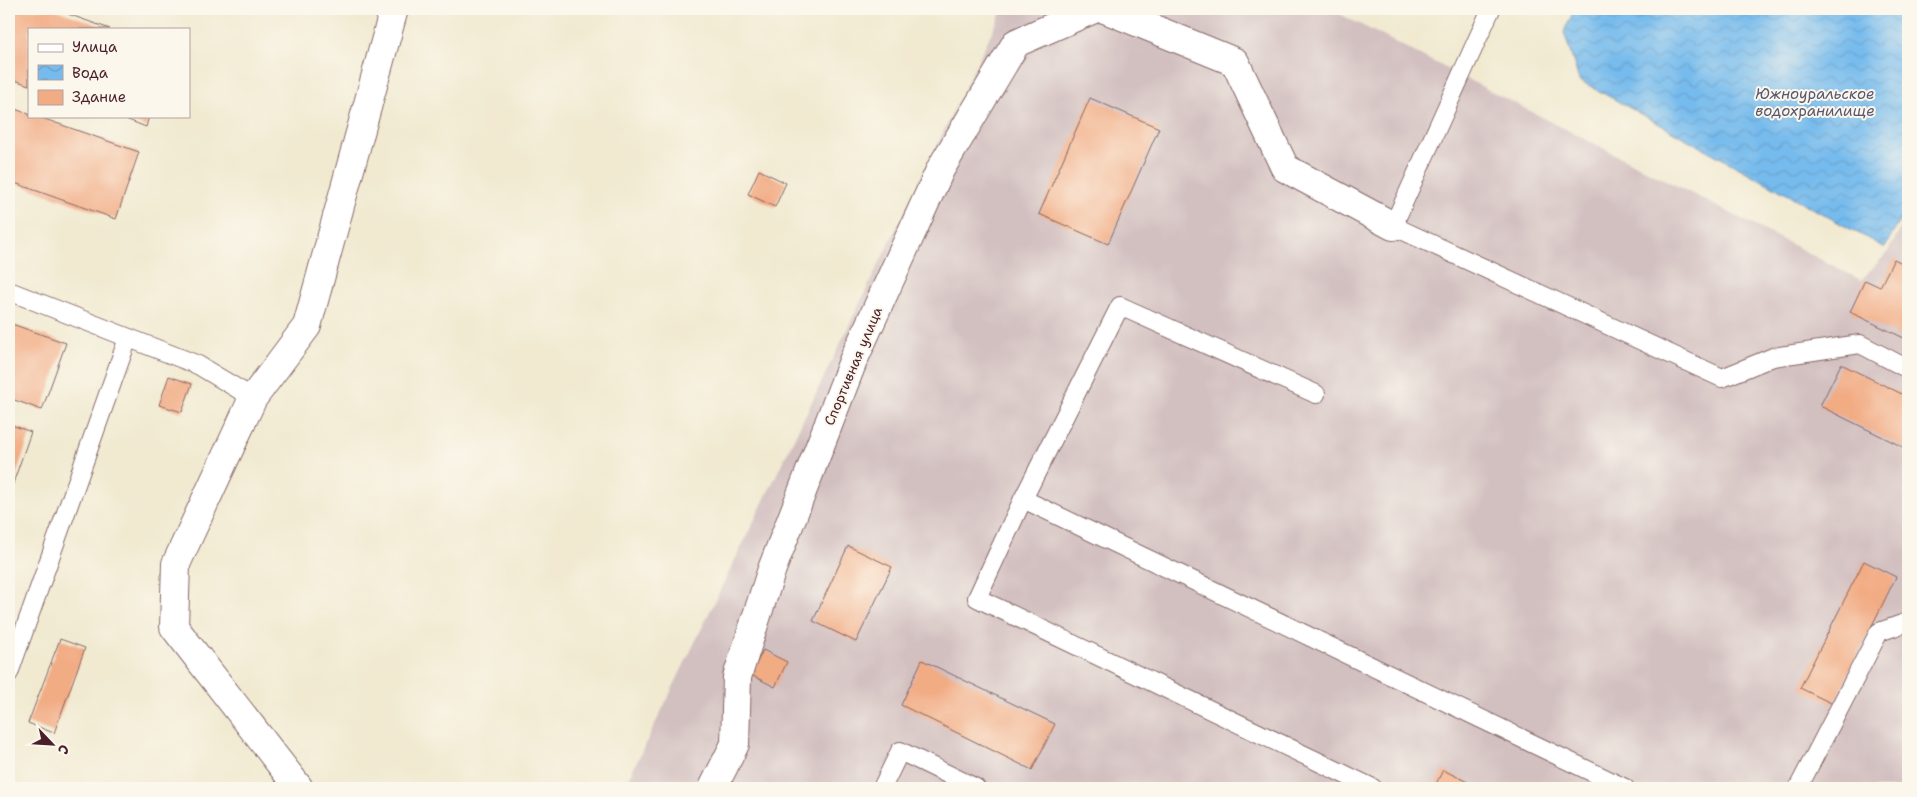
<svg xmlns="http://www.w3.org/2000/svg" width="1917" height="797" viewBox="0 0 1917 797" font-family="'Shantell Sans',sans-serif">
<defs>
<pattern id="water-waves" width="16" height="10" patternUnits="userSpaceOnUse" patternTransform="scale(1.25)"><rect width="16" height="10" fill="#76bbed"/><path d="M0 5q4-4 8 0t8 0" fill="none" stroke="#68a0cb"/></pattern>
</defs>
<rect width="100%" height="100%" fill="#fbf7ec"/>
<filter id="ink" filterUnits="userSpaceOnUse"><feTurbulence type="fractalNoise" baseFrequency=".02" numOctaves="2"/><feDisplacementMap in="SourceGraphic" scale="10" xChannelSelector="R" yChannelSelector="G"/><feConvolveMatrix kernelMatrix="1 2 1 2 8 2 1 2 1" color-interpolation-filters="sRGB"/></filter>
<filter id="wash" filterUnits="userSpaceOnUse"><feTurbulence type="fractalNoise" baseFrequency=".0096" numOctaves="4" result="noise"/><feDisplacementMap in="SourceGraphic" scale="20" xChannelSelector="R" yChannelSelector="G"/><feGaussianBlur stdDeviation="1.12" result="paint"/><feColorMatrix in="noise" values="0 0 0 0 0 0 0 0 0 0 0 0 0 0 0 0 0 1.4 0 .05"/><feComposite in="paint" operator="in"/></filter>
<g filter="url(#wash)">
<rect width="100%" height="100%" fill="#f1ead1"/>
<polygon fill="#d2bfc0" points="1003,9 1330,9 1861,280 1887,253 1905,221 1908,222 1908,788 624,788"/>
<polygon fill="url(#water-waves)" stroke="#606d8c" points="1575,9 1908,9 1908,214 1904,213 1885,248 1579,80 1564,32"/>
<g id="blocks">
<g fill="#f2ac84">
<polygon points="9,9 54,9 110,29 29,29 29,85 9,78"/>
<polygon points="1090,98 1159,128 1108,244 1039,214"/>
<polygon points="9,107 29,114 29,116 36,116 139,152 116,219 9,181"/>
<polygon points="118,116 149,116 146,127"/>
<polygon points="759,170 786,183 775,207 748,194"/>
<polygon points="1894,259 1908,266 1908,340 1850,312 1865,280 1880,287"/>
<polygon points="9,323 66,343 42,410 9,398"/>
<polygon points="1841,364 1908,397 1908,446 1907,449 1820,406"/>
<polygon points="169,376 192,384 182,412 159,405"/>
<polygon points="9,424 31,432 9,495"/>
<polygon points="848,546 892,567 856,642 813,621"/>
<polygon points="1864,561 1896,577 1833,704 1800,688"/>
<polygon points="60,639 85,648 54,733 28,723"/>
<polygon points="763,650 787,662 775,687 751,675"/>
<polygon points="922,660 1055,724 1032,770 901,705"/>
<polygon points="1443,770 1480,788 1434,788"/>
</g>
</g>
</g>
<g filter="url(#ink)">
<use href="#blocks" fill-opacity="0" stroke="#846665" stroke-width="1"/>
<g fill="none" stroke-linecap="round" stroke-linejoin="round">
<defs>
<g id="service">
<polyline points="1491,9 1393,226 1722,378 1773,357 1860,344 1908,369"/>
<polyline points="9,291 198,365 253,398"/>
<polyline points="1316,394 1120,306 1023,499 977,598 1373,788"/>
<polyline points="1023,499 1625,788"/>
<polyline points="9,673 128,338"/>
<polyline points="882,788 900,751 976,788"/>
<polyline points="1798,788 1879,632 1908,622"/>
</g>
<g id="minor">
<polyline points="1105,9 1235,62 1285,168 1393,226"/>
<polyline points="299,788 174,627 176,564 253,398 307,326 394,9"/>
<polyline points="713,788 735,744 737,677 772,569 853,361 941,168 1016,43 1094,9"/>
</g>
</defs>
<use href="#service" stroke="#846665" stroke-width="20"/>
<use href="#minor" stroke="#846665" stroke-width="30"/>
<use href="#service" stroke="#fff" stroke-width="18"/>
<use href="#minor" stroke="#fff" stroke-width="28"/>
</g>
</g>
<g text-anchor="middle" stroke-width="4" stroke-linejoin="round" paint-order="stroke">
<g font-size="14" fill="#4a1f2b" stroke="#fbf7ec">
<text transform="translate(853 366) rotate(-67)" y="5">Спортивная улица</text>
</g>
<g font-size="15" font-style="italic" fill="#59566f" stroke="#fbf7ec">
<text x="1815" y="99">Южноуральское<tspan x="1815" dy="17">водохранилище</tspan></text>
</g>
</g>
<rect width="1917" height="797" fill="none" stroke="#fbf7ec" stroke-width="30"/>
<rect x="28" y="28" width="162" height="90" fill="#fbf7ec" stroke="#b4a19f"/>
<rect x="38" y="44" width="25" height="8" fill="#ffffff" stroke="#b4a19f"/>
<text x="72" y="52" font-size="15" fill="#4a1f2b">Улица</text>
<rect x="38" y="65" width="25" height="15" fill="url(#water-waves)" stroke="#b4a19f"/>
<text x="72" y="78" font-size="15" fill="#4a1f2b">Вода</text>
<rect x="38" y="90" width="25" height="15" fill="#f2ac84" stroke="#b4a19f"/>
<text x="72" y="102" font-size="15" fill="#4a1f2b">Здание</text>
<g transform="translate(52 744) rotate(115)" stroke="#fbf7ec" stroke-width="4" paint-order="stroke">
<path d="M0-4L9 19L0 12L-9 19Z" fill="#4a1f2b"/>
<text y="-8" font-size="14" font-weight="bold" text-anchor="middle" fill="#4a1f2b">С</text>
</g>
</svg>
